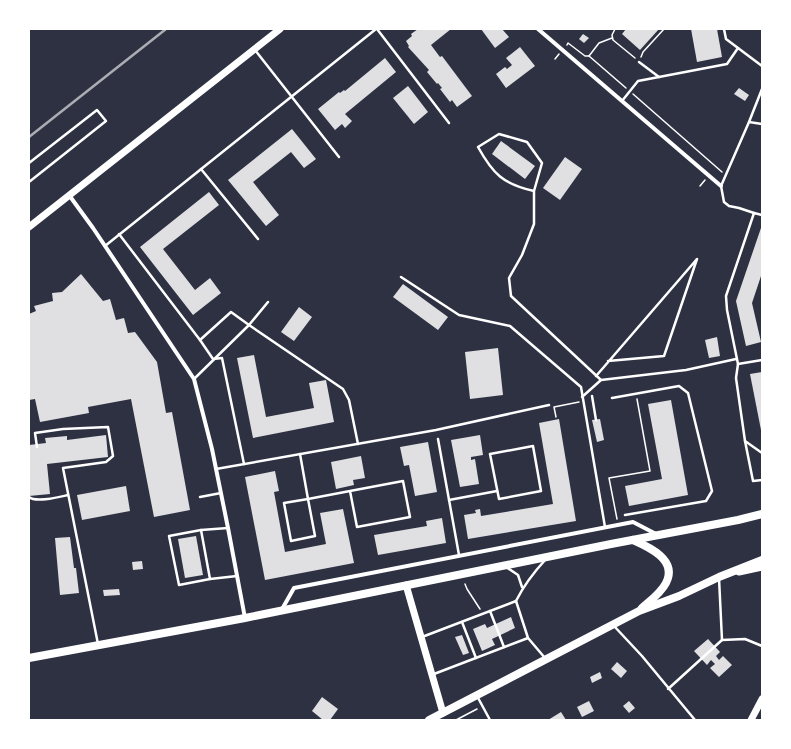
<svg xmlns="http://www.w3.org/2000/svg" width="791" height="749" viewBox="0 0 791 749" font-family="'Sofia Sans Condensed',sans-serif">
<rect width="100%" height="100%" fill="#2d3142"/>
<g fill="#e0e0e3">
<polygon points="418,29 451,29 431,45 440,57 442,56 472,96 457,107 452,100 450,102 440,89 442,88 438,83 437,84 427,72 429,70 408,47 409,46 406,41 412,36 411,34"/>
<polygon points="481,29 502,29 509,37 495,48"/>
<polygon points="626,29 659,29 640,50 622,34"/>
<polygon points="691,29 717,29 722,57 697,62"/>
<polygon points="583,34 589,38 584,43 579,39"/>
<polygon points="520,47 535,66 506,88 496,74 505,67 507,69 512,65 506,58"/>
<polygon points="385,58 396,72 345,114 352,121 345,128 342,124 335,130 318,109 339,92 340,93 344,90 345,91"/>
<polygon points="408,86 428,112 414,124 393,98"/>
<polygon points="739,88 749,95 745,101 734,94"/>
<polygon points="292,129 316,159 304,168 291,152 253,182 279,215 266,226 228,180"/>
<polygon points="501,141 535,166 525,179 492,154"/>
<polygon points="565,157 582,169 560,200 543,188"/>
<polygon points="209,192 219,205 163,249 195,290 210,278 221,293 193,315 140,247"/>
<polygon points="762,225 762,273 752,303 761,342 746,346 736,301"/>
<polygon points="81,274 103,301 110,299 116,320 124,318 128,333 135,332 157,362 166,413 172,412 190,510 154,517 131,399 88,407 89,413 40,422 35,399 29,400 29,314 36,311 34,306 53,301 52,293 62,292"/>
<polygon points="403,284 448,317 438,330 393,297"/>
<polygon points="299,307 312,317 294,341 281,332"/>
<polygon points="717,337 720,356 709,358 705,340"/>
<polygon points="498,348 503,395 470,399 465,352"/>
<polygon points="254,355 266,417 314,408 309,383 326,380 334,422 253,438 237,358"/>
<polygon points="762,372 762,430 761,430 750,374"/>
<polygon points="671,400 688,495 629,506 625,486 662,479 648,404"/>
<polygon points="559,419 576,521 468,539 464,515 476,513 475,510 480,509 481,516 553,504 539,423"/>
<polygon points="600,419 604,440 597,442 592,420"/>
<polygon points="106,435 108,457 47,464 50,494 29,496 29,445 46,443 45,438 67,436 67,440"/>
<polygon points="480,435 483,455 471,457 471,460 475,459 479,484 460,487 451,440"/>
<polygon points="428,442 437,492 415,496 409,465 404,466 400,447"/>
<polygon points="361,456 365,478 353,480 354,485 336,489 331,462"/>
<polygon points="275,471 279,491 274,492 285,552 326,544 320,513 343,509 354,563 265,580 245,477"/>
<polygon points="126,486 130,511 82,520 77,495"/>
<polygon points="442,518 446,543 378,555 374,535 427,526 426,521"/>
<polygon points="196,536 203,575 185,578 178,539"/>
<polygon points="70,537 74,568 76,568 79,593 60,595 55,538"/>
<polygon points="142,561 143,569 133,570 132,562"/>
<polygon points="119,589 120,595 104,596 103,590"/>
<polygon points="511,617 515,628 492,639 495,645 482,651 473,629 485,624 487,628"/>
<polygon points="462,635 469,653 463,655 455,637"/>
<polygon points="708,639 720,652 716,656 719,660 723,656 732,665 719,677 710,668 715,664 711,660 707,665 694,651"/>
<polygon points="617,662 627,671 621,678 611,669"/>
<polygon points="600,672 602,678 592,683 590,677"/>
<polygon points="322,697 338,709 330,720 323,720 312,711"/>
<polygon points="589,701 594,711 582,717 577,707"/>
<polygon points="629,701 635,708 629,713 623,706"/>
<polygon points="561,712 566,720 548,720"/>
</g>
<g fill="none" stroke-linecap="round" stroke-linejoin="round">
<g stroke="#fff" stroke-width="1.5">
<polyline points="615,29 612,35 613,40 635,58"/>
<polyline points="567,45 568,43 585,56 589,56 626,88"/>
<polyline points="589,56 599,43 612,38"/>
<polyline points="641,57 643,52 664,29"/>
<polyline points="555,59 559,54"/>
<polyline points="633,94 722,172"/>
<polyline points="700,186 705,180"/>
<polyline points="556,417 554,407 579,402"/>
<polyline points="617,519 609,478 650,471 637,399"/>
<polyline points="465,584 467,589 480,609"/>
<polyline points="456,720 477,709"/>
</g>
<g stroke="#fff" stroke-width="2.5">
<polyline points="377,29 449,123"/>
<polyline points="724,29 726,39 738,48"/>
<polyline points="255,50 339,157"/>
<polyline points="639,62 659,77"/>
<polyline points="622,101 638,81 727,64 738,48 762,66"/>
<polyline points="749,122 762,89"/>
<polyline points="29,163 97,110 106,121 29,182"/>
<polyline points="201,169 258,239"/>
<path d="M534,191C503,184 493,174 478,147L499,134L527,142L542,163L534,191V224L522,255L509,278L511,296L601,380"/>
<polyline points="754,213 739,208 729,206 724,202 721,186 749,122 762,124"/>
<polyline points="762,215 754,213 726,296 727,310 738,364 762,360"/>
<polyline points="119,234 200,340"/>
<polyline points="105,246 376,29"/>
<polyline points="401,277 459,315 510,326 581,387 605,527"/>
<polyline points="738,364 736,378 745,441 762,453"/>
<polyline points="596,376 603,368 697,259 664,356 608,361"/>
<polyline points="194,379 249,325 343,389 349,400 358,444"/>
<polyline points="592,396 596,420"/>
<polyline points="582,397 601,380 686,370 736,359"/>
<polyline points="612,398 679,386 688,393 712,491 706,501 625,515"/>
<polyline points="438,439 459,555"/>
<polyline points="745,441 753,481 762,480"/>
<polygon points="533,446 541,491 499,499 490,454"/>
<polyline points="37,447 35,433 63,429 108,427 113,456 106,462 63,468 98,644"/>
<polyline points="300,454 308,499 284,503 291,541 315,536 308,499 350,491 357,527 410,517 403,481 350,491"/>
<polyline points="244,464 222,358 213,359 200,340 231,312 249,325 268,302"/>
<polyline points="216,469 436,430 549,405"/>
<path d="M29,497C36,503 59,497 68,495"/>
<polyline points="200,497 221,493"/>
<polyline points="449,500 497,491"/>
<polyline points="228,528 201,530 169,536 179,585 210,579 237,576"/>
<polyline points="201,530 210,579"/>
<polyline points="506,567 518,575 522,587"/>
<polyline points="719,578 722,640"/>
<polyline points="490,611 504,647"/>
<polyline points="462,622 476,658"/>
<polyline points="614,626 642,656 695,720"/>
<polyline points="422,637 516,601"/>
<path d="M545,658L528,638L516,601C524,585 534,572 546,559"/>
<polyline points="434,674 528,638"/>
<polyline points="668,689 722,640 745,639 762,646"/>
<polyline points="477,696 490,720"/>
</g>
<g stroke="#fff" stroke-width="4">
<polyline points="538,29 721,186"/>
<polyline points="69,195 93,228 194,379 212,449 228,528 245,618"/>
<polyline points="281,611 294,588 633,522 658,535"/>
</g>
<g stroke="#fff" stroke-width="7">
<polyline points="29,227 280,29"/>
<polyline points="406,585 443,713"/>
</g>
<g stroke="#fff" stroke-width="7">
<polyline points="739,572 762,567"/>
<polyline points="751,720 762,699"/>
</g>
<g stroke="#fff" stroke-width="8">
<path d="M633,540C649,547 678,560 666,583C661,593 650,601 642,608"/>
<polyline points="29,658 245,618 611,544 738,520 762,514"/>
<polyline points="429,720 639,611 679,596 719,577 762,560"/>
</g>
<polyline stroke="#abadb3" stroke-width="2.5" points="29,137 166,29"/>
</g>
<rect width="791" height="749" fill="none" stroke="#ffffff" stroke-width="60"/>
</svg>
